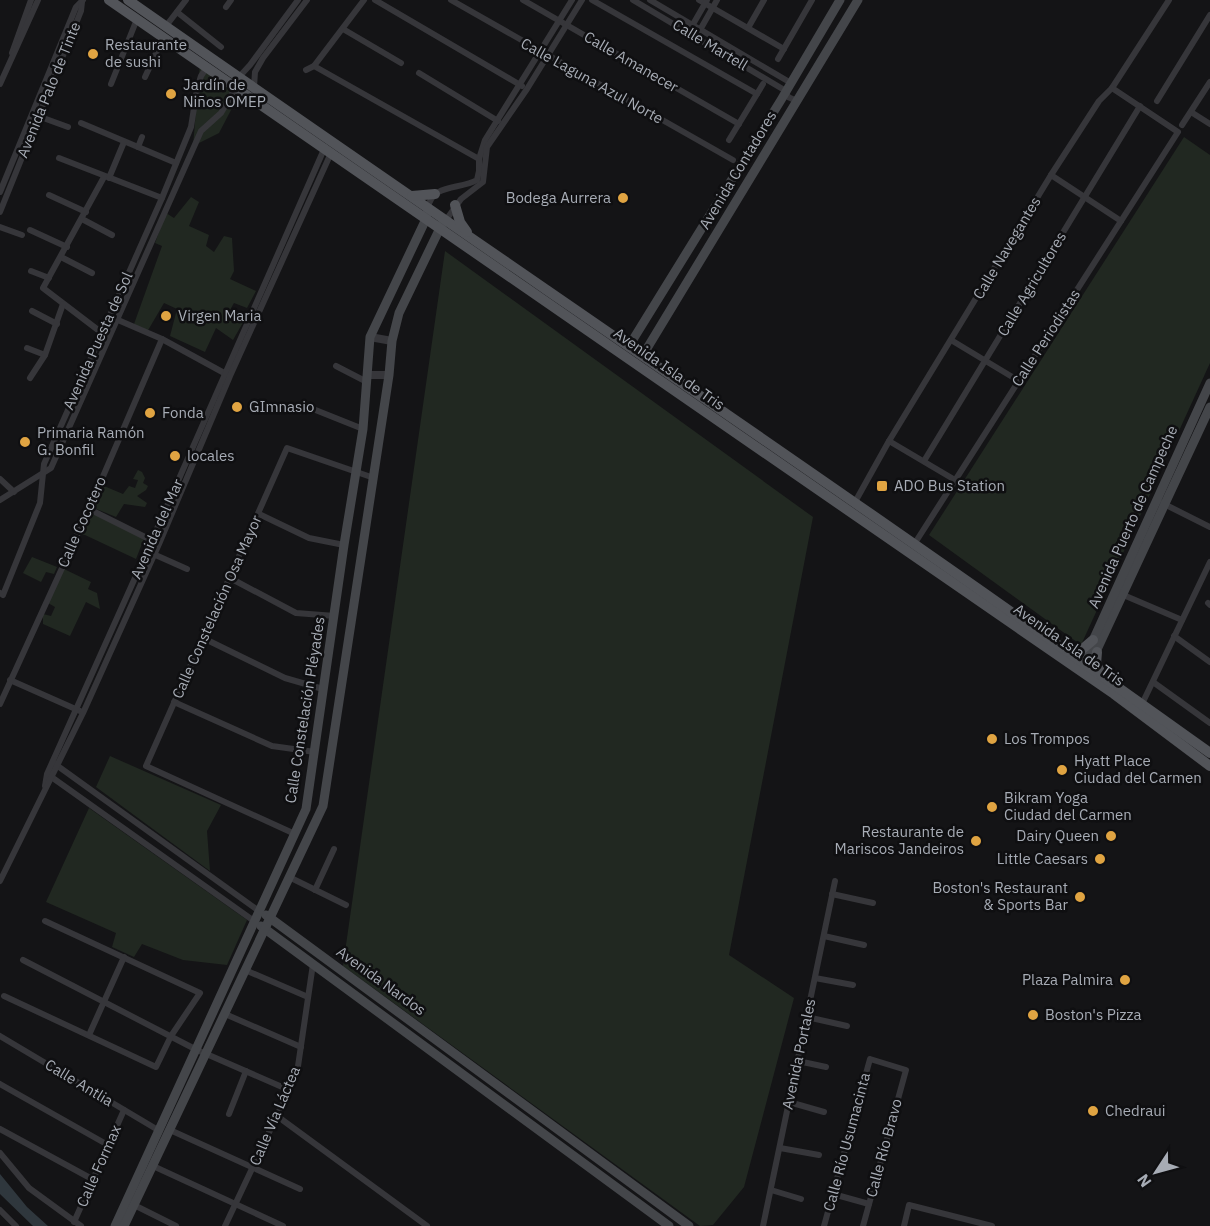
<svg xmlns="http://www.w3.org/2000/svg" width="1210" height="1226" viewBox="0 0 1210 1226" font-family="'IBM Plex Sans',sans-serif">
<rect width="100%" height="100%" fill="#141416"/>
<g fill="#212821">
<polygon points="200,63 241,91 219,133 193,146"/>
<polygon points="1184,137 1210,155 1210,363 1081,645 929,535"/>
<polygon points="191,197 199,202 189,226 209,235 206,246 214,252 224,236 232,238 234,271 230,279 256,291 247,308 234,303 230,310 234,317 245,319 233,340 216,328 205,352 170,336 177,309 164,303 147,332 134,324 162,246 155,243 166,213 174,218"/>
<polygon points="445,251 813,517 729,955 794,998 744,1187 713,1225 700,1226 343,966"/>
<polygon points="138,470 142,472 145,478 143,483 148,486 146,490 137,496 147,503 145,507 124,504 116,517 94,508 104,486 123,494 129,486 135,488 138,480 133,479"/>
<polygon points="89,509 145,536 136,559 85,535 78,534"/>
<polygon points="32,557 57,567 54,574 46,572 41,582 23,573"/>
<polygon points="64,569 91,582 88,589 97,593 100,609 86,602 70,636 43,624 43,614 51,616 55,607 48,603"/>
<polygon points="110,756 221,805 207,831 210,871 96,787"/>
<polygon points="89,808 247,920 227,965 183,960 142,944 134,957 112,947 116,933 46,902"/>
</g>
<polygon fill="#2f373d" points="0,1174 27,1207 48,1226 33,1226 0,1194"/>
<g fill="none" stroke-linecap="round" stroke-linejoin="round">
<g stroke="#36363a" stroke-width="6">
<polyline points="375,0 522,86"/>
<polyline points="451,0 733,160"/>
<polyline points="523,0 739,124"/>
<polyline points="592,0 757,94"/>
<polyline points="633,0 786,91 788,97 797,101"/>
<polyline points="650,0 791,83"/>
<polyline points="699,0 784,49"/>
<polyline points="226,7 231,0"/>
<polyline points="177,12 221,47"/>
<polyline points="166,26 186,0"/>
<polyline points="692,26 707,0"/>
<polyline points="748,28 764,0"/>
<polyline points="343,29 401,63"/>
<polyline points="700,30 717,0"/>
<polyline points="12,53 31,0"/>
<polyline points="778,59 812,0"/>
<polyline points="314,66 479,159"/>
<polyline points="306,70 314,66 364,0"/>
<polyline points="419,73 498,121"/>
<polyline points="145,77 163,38"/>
<polyline points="239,77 250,65 298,0"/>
<polyline points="0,84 38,0"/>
<polyline points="111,84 137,19"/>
<polyline points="254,87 255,72 263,58 307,0"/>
<polyline points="1157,101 1210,15"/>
<polyline points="1191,112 1210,124"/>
<polyline points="35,115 68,127"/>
<polyline points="81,123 176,163"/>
<polyline points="1182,125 1210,82"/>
<polyline points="729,140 763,84"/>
<polyline points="138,147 142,137"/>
<polyline points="59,158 162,198"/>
<polyline points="1051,175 1121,221"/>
<polyline points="109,178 124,142"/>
<polyline points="0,192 76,7 83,0"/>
<polyline points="49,195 86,212"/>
<path d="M428,208C432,183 460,190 477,180L479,171V159L485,140L572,0"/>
<polyline points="0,212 81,11 82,2"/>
<polyline points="82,219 112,235"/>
<polyline points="446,220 461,199 483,182 487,147 527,89 582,0"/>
<polyline points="0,227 22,235"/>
<polyline points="30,230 67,247"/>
<polyline points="61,257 92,273"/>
<polyline points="31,271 49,278"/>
<polyline points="32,311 57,324"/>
<polyline points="118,320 162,339 226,374"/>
<polyline points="102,333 43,288 104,177"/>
<polyline points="951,340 1019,381"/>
<polyline points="27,348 45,355"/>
<polyline points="336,366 367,382"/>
<polyline points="30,378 45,355 63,304"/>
<polyline points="313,409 363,429"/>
<polyline points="889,441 955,480"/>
<polyline points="924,461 1140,106"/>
<polyline points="0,479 14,492"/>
<polyline points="0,500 51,468 201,131 221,113 236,87"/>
<polyline points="855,502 889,441 1051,175 1099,101 1112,88 1169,0"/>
<polyline points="1162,503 1210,527"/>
<polyline points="89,509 155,542"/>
<polyline points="259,514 309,538 344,545"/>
<polyline points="915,543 1178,132 1112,88"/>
<polyline points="151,553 187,569"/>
<polyline points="230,578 296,613 335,616"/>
<polyline points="0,593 3,595 40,503 44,464 162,198 191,127 197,89 201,76 207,67"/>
<polyline points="1121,594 1182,620"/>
<polyline points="1208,603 1210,605"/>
<polyline points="1174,636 1210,662"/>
<polyline points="203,638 285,678 323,689"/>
<polyline points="10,680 80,711"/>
<polyline points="1153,682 1210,723"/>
<polyline points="174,702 272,746 315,752"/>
<polyline points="0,704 89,509 162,339"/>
<polyline points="1142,704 1210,562"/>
<polyline points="55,764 259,911"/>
<polyline points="50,776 254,921"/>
<polyline points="45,786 47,774 152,540 325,147"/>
<polyline points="295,834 146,766 287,448 374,478"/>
<polyline points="289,877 346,905"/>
<polyline points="0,881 83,713 159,544 230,376 331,153"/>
<polyline points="315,890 334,849"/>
<polyline points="832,894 873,903"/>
<polyline points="824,936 864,945"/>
<polyline points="23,960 195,1049 289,1090"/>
<polyline points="245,970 308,997"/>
<polyline points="815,978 853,985"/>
<polyline points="4,996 156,1067 171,1036 200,993 45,921"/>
<polyline points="225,1014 301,1047"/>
<polyline points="807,1017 847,1026"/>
<polyline points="89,1035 124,957"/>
<polyline points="0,1036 158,1130"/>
<polyline points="798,1061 826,1067"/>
<polyline points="0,1084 108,1145"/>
<polyline points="789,1102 824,1112"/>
<polyline points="229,1114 246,1071"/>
<polyline points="277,1116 427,1226"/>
<polyline points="0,1129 92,1179"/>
<polyline points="170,1130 300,1189"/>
<polyline points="780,1148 819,1155"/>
<polyline points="0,1153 29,1188 81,1226"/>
<polyline points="153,1166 283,1226"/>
<polyline points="771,1190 801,1199"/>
<polyline points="833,1194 869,1204"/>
<polyline points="134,1205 176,1226"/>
<polyline points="0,1210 16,1226"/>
<polyline points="74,1222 124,1110"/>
<polyline points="225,1226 297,1073 313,964"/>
<polyline points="763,1226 835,881"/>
<polyline points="824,1226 870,1059 906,1070 863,1226"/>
<polyline points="904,1226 909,1205 992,1226"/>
</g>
<g stroke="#36363a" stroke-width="8">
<polyline points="370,337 392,341"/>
<polyline points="368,375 389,375"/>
</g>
<g stroke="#44464a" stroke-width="9">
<polyline points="629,346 781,100 840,0"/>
<polyline points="643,355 858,0"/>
<polyline points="1093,658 1210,407"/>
<polyline points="1086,669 1088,654 1095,636 1210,383"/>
<polyline points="266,915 689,1226"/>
<polyline points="261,926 669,1226"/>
<polyline points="115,1226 306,809 344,545 363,429 370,337 426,219 427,213"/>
<polyline points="124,1226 323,806 389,375 392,341 399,313 442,224"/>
</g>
<g stroke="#525459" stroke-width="10">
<polyline points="109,0 1114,694 1210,766"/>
<path d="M128,0C488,252 853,497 1210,753"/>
<polyline points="412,196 435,194"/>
<polyline points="455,205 460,222 467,232"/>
<polyline points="1069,652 1079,652 1093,640"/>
<polyline points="1097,652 1096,664 1102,675"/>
</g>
</g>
<g fill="#e0a442" stroke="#0f0f11" stroke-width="2">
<circle cx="93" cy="54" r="6"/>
<circle cx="171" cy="94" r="6"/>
<circle cx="623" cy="198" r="6"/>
<circle cx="166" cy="316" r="6"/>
<circle cx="237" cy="407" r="6"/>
<circle cx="150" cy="413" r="6"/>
<circle cx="25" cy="442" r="6"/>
<circle cx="175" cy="456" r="6"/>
<rect x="876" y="480" width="12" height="12" rx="3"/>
<circle cx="992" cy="739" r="6"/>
<circle cx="1062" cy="770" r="6"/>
<circle cx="992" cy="807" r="6"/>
<circle cx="1111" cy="836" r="6"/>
<circle cx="976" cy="841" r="6"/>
<circle cx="1100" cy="859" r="6"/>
<circle cx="1080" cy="897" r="6"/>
<circle cx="1125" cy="980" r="6"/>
<circle cx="1033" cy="1015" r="6"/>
<circle cx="1093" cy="1111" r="6"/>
</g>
<g text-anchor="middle" stroke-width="5" stroke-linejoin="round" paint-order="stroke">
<g font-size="15" fill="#a7acb5" stroke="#0f0f11" text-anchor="start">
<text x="105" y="50">Restaurante<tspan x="105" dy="17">de sushi</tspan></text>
<text x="183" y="90">Jardín de<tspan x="183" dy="17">Niños OMEP</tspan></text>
<text x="611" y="203" text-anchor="end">Bodega Aurrera</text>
<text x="178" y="321">Virgen Maria</text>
<text x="249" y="412">GImnasio</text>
<text x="162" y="418">Fonda</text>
<text x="37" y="438">Primaria Ramón<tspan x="37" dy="17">G. Bonfil</tspan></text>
<text x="187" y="461">locales</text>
<text x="894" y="491">ADO Bus Station</text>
<text x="1004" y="744">Los Trompos</text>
<text x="1074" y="766">Hyatt Place<tspan x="1074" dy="17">Ciudad del Carmen</tspan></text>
<text x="1004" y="803">Bikram Yoga<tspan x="1004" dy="17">Ciudad del Carmen</tspan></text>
<text x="964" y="837" text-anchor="end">Restaurante de<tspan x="964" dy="17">Mariscos Jandeiros</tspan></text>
<text x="1099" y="841" text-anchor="end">Dairy Queen</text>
<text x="1088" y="864" text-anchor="end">Little Caesars</text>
<text x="1068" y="893" text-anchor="end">Boston's Restaurant<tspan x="1068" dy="17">&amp; Sports Bar</tspan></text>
<text x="1113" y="985" text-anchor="end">Plaza Palmira</text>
<text x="1045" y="1020">Boston's Pizza</text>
<text x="1105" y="1116">Chedraui</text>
</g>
<g font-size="15" fill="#a7acb5" stroke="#0f0f11">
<text transform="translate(710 45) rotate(31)" y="5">Calle Martell</text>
<text transform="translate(631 62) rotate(30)" y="5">Calle Amanecer</text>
<text transform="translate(592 81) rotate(29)" y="5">Calle Laguna Azul Norte</text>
<text transform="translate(49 90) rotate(-68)" y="5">Avenida Palo de Tinte</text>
<text transform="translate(738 170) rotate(-59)" y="5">Avenida Contadores</text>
<text transform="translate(1007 248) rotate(-59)" y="5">Calle Navegantes</text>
<text transform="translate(1032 284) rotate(-59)" y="5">Calle Agricultores</text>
<text transform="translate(1046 338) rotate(-57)" y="5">Calle Periodistas</text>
<text transform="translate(98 341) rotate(-66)" y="5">Avenida Puesta de Sol</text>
<text transform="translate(669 369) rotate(35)" y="5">Avenida Isla de Tris</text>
<text transform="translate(1133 517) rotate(-66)" y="5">Avenida Puerto de Campeche</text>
<text transform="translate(82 522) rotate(-66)" y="5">Calle Cocotero</text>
<text transform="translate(157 529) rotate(-66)" y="5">Avenida del Mar</text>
<text transform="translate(217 607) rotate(-66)" y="5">Calle Constelación Osa Mayor</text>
<text transform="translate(1069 645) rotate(35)" y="5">Avenida Isla de Tris</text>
<text transform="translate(305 710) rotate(-81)" y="5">Calle Constelación Pléyades</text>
<text transform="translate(381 981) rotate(36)" y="5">Avenida Nardos</text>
<text transform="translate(799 1054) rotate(-78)" y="5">Avenida Portales</text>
<text transform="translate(79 1083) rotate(31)" y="5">Calle Antlia</text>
<text transform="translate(275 1116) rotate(-67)" y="5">Calle Vía Láctea</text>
<text transform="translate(847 1142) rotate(-75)" y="5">Calle Río Usumacinta</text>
<text transform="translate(884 1148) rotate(-75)" y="5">Calle Río Bravo</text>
<text transform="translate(99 1166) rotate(-66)" y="5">Calle Formax</text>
</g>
</g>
<g transform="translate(1156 1172) rotate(234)" stroke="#0f0f11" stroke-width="4.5" paint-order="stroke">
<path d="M0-4.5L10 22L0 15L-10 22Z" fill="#a7acb5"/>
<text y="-9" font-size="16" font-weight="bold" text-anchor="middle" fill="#a7acb5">N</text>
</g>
</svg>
